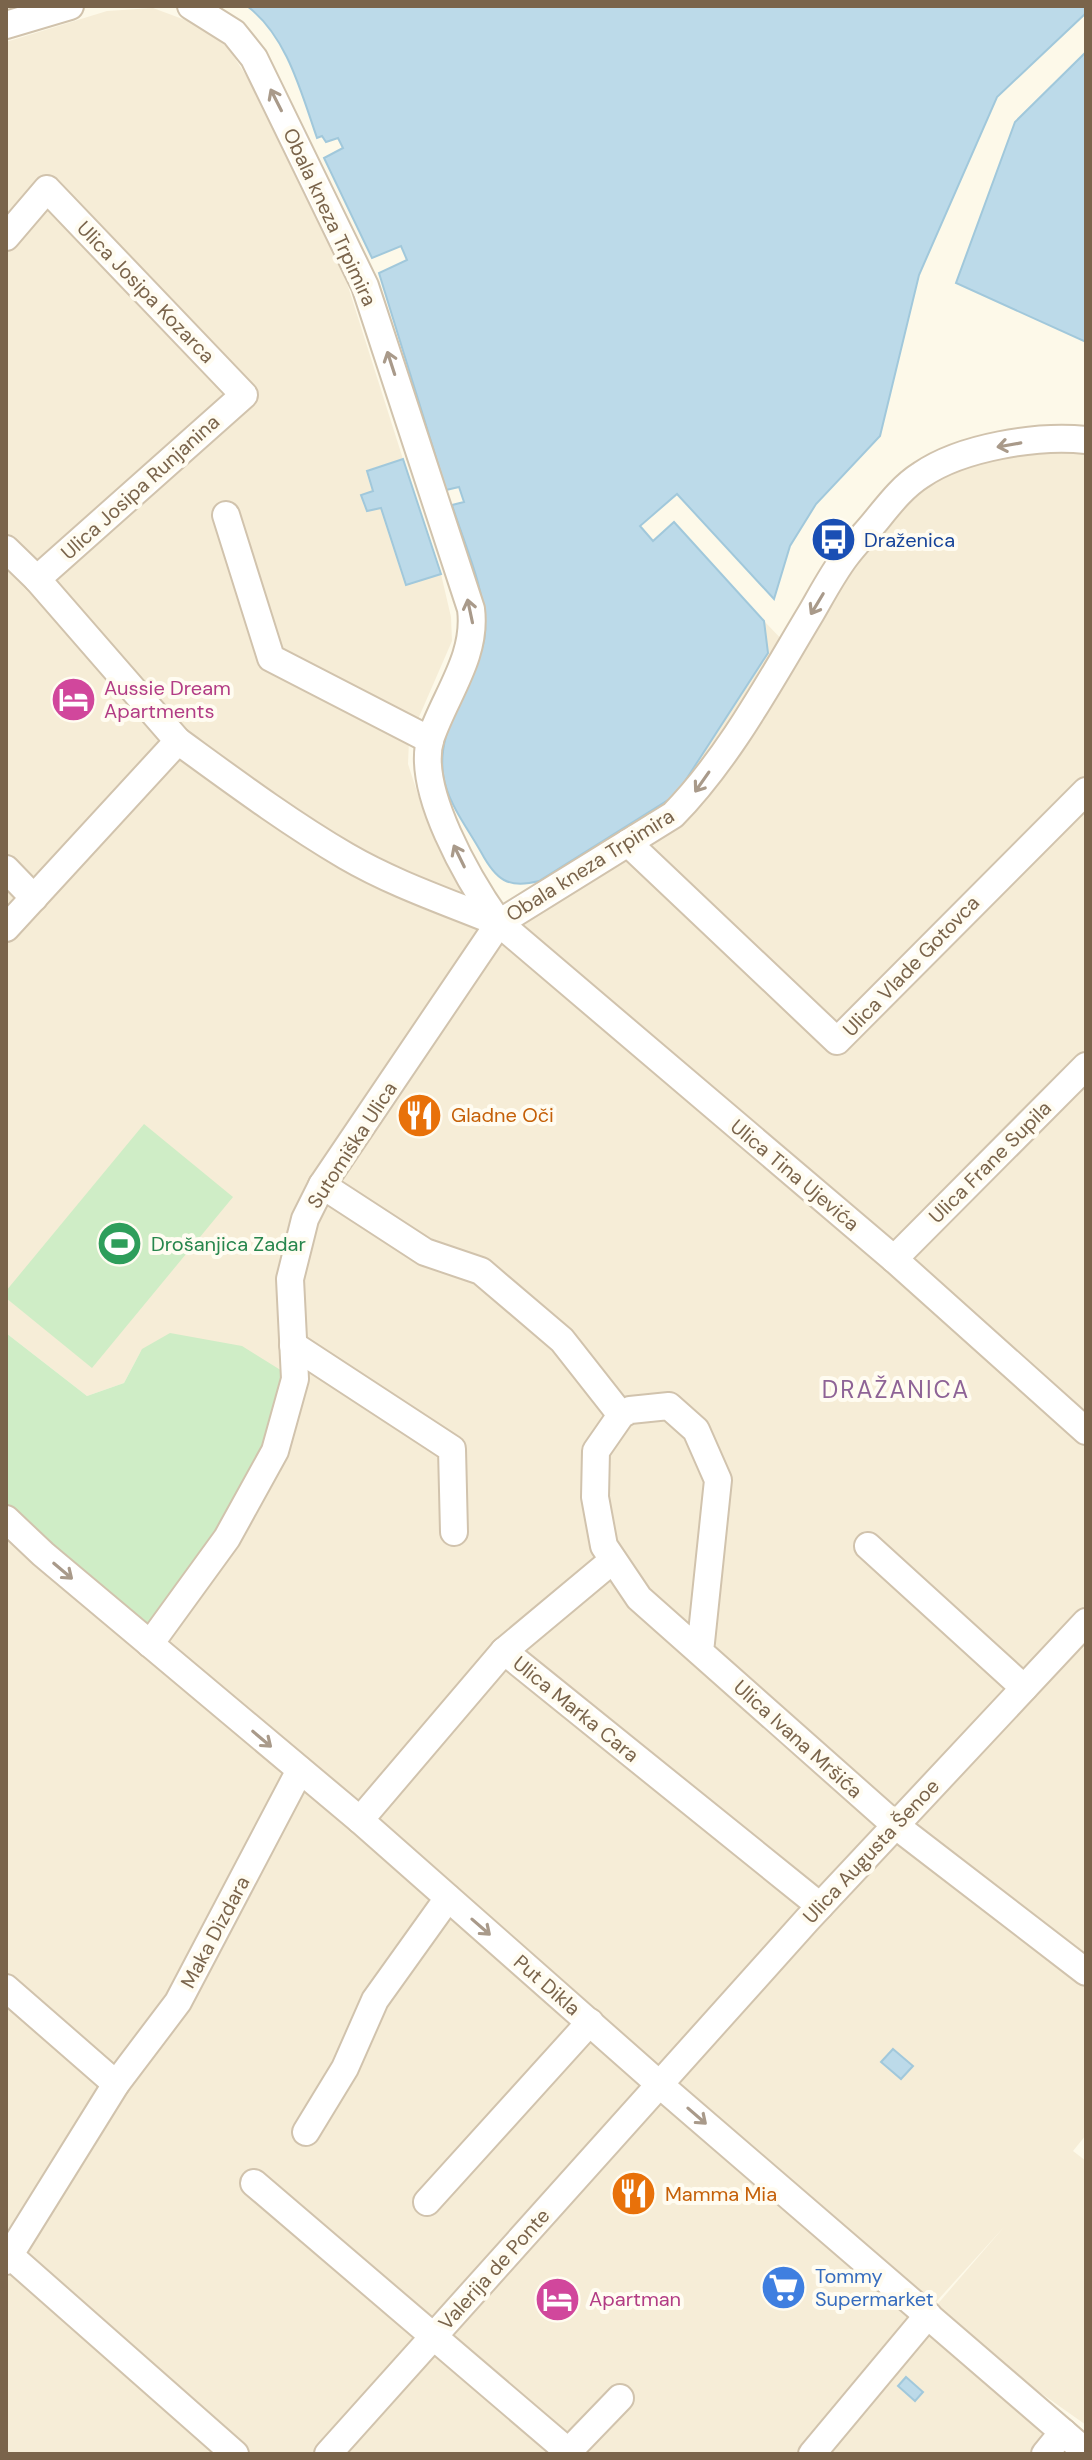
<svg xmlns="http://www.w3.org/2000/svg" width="1092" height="2460" viewBox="0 0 1092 2460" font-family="'DM Sans',sans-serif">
<rect width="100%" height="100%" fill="#fdf9e9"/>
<polygon fill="#f6edd7" points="153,8 204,27 229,49 275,121 346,280 403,459 367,470 373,491 362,495 381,507 406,585 441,574 451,617 452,641 409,740 408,764 420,801 452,868 526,920 676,795 768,653 764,621 789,647 920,475 1086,440 1086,2135 1073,2151 1086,2161 1086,2425 929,2314 1004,2227 926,2313 1078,2454 6,2454 6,1543 18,1530 43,1554 142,1349 124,1383 87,1396 6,1333 6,42 107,11"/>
<g fill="#cfedc6">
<polygon points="144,1124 233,1197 92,1368 6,1298 6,1291"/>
<polygon points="6,1333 87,1396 124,1383 142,1349 170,1333 242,1346 295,1379 275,1451 150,1644 17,1530 6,1543"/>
</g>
<g fill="#bcdae9" stroke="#a1c8db" stroke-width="2">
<path d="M247,6H1086V13L997,97L919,275L880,436L816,504L790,546L774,599L677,494L640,526L653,541L674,522L764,621L768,653L676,795L539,881C508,889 496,880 481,852C470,832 453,810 446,787C434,750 453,715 468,682C476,664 487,644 485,624C483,584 464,543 452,505L464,502L459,487L446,490L379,273L407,260L401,246L372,258L324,158L343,148L338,138L326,142L322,136L317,138C301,92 287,36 247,6Z"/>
<polygon points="1086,52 1086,342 956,283 1015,122"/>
<polygon points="403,459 441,574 406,585 381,508 367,511 361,495 373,491 367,471"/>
<polygon points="893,2049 913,2066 901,2079 881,2062"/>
<polygon points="906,2377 923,2392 915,2401 898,2386"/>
</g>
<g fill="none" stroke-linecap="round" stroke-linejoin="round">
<defs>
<g id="minor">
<path d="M191,6L234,33L254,58L365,286L471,609C477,656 446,694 431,737C414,788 470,882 499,923L894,1259L1086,1431"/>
<polyline points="6,25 70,6"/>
<polyline points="6,237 47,189 244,395 37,579"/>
<polyline points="226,515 271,658 430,740"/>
<polyline points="6,549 37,579 178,741"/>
<polyline points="628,843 837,1041 1086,791"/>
<polyline points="6,869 34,898"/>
<path d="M6,928L178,741C233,781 288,822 346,856C394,884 448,902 499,923"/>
<polyline points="322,1185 425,1252 481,1271 562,1340 621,1415"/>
<polyline points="894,1259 1086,1066"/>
<polyline points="293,1345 452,1449 454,1532"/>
<polyline points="6,1519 43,1554 360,1820 659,2084 1086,2452"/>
<polyline points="868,1546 1024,1688"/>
<path d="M150,1644L227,1538L275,1451L295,1379L290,1279L305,1219L322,1185L499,923L673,815C729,758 770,681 811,613C822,594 833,573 846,556C855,544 865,534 874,523C888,506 902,487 921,475C962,447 1037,435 1086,440"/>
<polyline points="504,1651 613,1560"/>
<polyline points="700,1652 718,1480 696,1430 669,1406 630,1410 621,1415 596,1451 595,1497 604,1546 639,1598 895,1825 1086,1972"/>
<polyline points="360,1820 504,1651 820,1906"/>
<polyline points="6,1988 116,2084"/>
<polyline points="306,2132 345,2068 375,2000 448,1898"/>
<polyline points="254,2183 571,2454"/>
<polyline points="427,2202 590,2022"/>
<polyline points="6,2252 235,2454"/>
<polyline points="6,2261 116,2084 178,2002 300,1770"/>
<polyline points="328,2454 807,1920 1086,1622"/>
<polyline points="566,2454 620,2398"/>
<polyline points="812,2454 928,2315"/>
<polyline points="1045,2454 1063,2432"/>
</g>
</defs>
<use href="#minor" stroke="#d1c3ad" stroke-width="30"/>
<use href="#minor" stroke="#fff" stroke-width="26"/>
</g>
<defs><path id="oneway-shaft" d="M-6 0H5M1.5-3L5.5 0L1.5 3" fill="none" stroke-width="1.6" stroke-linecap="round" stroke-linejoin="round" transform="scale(2)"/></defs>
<g stroke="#a99a8a">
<use href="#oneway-shaft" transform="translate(276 100) rotate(-117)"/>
<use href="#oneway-shaft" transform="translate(391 363) rotate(-108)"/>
<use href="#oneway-shaft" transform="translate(1009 445) rotate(170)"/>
<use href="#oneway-shaft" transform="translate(817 604) rotate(121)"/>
<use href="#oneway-shaft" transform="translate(470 611) rotate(-102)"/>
<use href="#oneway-shaft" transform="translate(702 782) rotate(125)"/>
<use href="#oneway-shaft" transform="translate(459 856) rotate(-116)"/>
<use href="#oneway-shaft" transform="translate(63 1571) rotate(40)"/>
<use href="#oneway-shaft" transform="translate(262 1739) rotate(40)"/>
<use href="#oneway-shaft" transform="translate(481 1927) rotate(41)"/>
<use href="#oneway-shaft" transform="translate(697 2116) rotate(41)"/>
</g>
<defs>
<symbol id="bus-disc" viewBox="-11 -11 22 22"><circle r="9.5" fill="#1a4fb4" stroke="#fffcf1"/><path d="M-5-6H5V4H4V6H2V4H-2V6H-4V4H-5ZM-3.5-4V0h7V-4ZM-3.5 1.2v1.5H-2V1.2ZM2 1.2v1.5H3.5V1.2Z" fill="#fff"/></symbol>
<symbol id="hotel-disc" viewBox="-11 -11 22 22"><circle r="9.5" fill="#d1479c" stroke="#fffcf1"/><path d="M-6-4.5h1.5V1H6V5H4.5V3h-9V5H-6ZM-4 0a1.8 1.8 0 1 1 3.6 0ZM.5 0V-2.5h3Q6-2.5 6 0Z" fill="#fff"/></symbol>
<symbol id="restaurant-disc" viewBox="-11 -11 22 22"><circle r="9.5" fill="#e8710a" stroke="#fffcf1"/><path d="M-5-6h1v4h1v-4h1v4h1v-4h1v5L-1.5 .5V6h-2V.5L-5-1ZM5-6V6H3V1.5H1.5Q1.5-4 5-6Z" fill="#fff"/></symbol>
<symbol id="stadium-disc" viewBox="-11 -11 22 22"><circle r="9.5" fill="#2e9e5b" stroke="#fffcf1"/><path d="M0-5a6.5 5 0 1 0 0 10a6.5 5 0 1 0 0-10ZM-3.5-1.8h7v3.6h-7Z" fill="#fff"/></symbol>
<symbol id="supermarket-disc" viewBox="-11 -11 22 22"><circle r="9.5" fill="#3f7fe0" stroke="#fffcf1"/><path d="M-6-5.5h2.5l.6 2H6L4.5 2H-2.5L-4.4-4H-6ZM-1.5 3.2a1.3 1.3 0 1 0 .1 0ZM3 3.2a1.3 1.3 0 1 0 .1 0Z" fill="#fff"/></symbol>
</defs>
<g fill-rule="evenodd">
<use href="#bus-disc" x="808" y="514" width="51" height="51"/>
<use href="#hotel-disc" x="48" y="674" width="51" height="51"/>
<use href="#restaurant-disc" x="394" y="1090" width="51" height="51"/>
<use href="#stadium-disc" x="94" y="1218" width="51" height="51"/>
<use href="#restaurant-disc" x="608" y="2168" width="51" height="51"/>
<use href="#supermarket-disc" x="758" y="2262" width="51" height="51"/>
<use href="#hotel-disc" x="532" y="2274" width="51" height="51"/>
</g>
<g text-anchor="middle" stroke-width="8" stroke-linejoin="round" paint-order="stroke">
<g font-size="20" fill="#7a644b" stroke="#fffcf1">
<text transform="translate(330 217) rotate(65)" y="7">Obala kneza Trpimira</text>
<text transform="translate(146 292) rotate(46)" y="7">Ulica Josipa Kozarca</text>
<text transform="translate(140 487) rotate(-42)" y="7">Ulica Josipa Runjanina</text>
<text transform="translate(590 865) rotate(-32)" y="7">Obala kneza Trpimira</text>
<text transform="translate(911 966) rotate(-46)" y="7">Ulica Vlade Gotovca</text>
<text transform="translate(352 1145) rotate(-57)" y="7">Sutomiška Ulica</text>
<text transform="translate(990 1162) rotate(-45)" y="7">Ulica Frane Supila</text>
<text transform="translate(795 1175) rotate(40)" y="7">Ulica Tina Ujevića</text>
<text transform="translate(576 1709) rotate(39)" y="7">Ulica Marka Cara</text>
<text transform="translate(798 1739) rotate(42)" y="7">Ulica Ivana Mršića</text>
<text transform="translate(871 1851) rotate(-47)" y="7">Ulica Augusta Šenoe</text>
<text transform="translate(215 1932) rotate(-62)" y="7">Maka Dizdara</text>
<text transform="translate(547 1985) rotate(41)" y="7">Put Dikla</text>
<text transform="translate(494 2269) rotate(-48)" y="7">Valerija de Ponte</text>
</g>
<g font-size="20" fill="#164399" stroke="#fffcf1" text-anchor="start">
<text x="864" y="547">Draženica</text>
</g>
<g font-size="20" fill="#b23c85" stroke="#fffcf1" text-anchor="start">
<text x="104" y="695">Aussie Dream<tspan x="104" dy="23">Apartments</tspan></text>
<text x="589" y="2306">Apartman</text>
</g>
<g font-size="20" fill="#c56008" stroke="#fffcf1" text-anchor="start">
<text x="451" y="1122">Gladne Oči</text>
<text x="665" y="2201">Mamma Mia</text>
</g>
<g font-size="20" fill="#27864d" stroke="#fffcf1" text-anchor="start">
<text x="151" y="1251">Drošanjica Zadar</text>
</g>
<g font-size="20" fill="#366cbe" stroke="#fffcf1" text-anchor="start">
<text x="815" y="2283">Tommy<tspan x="815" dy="23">Supermarket</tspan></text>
</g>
<g font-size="24" letter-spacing="2" fill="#8e6396" stroke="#fffcf1">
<text x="896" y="1398">DRAŽANICA</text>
</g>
</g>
<rect width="1092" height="2460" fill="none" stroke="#7a644b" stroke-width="16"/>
</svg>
